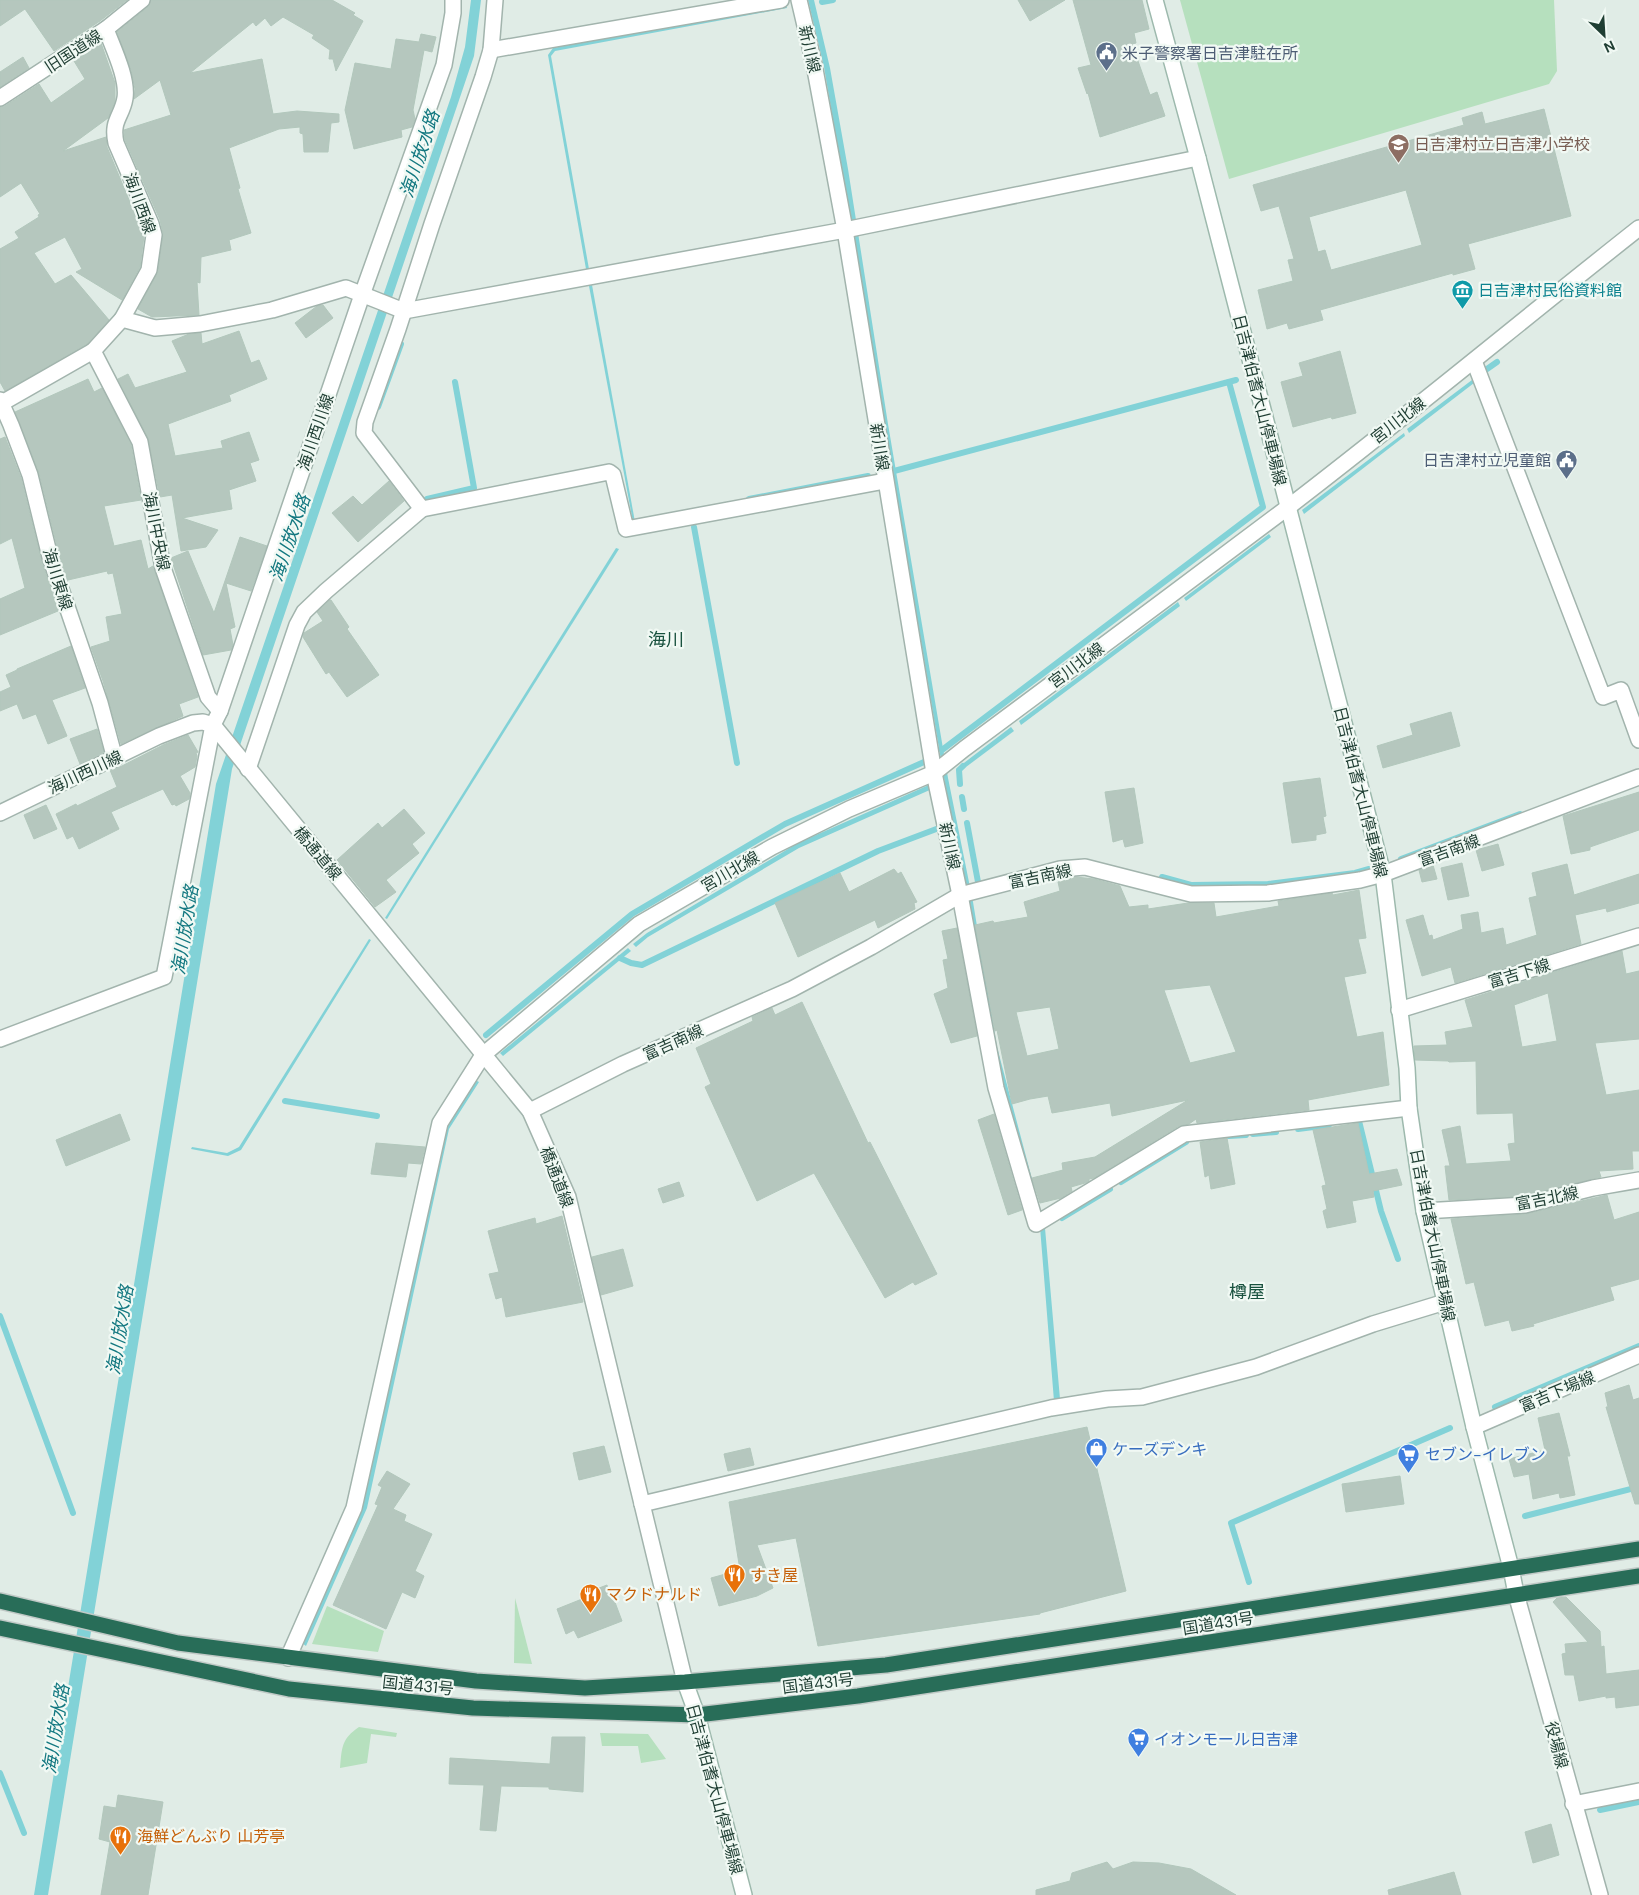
<svg xmlns="http://www.w3.org/2000/svg" width="1639" height="1895" viewBox="0 0 1639 1895" font-family="'DM Sans','Noto Sans JP',sans-serif">
<rect width="100%" height="100%" fill="#e0ece6"/>
<g fill="#b6e0be">
<polygon points="1180,0 1554,0 1557,71 1549,84 1229,179"/>
<polygon points="515,1598 532,1664 514,1663"/>
<polygon points="327,1606 384,1631 378,1652 312,1644"/>
<path d="M359,1727L397,1733L396,1737L371,1734L367,1763L340,1768C342,1748 341,1739 359,1727Z"/>
<polygon points="600,1733 648,1734 666,1759 641,1763 638,1746 602,1746"/>
</g>
<g fill="#82d2d7">
<polygon points="471,0 481,0 474,56 232,769 48,1895 34,1895 216,784 451,97 465,47"/>
<polygon points="808,0 814,0 830,68 848,169 888,424 948,778 973,902 997,1047 1045,1228 1060,1399 1054,1401 1040,1227 999,1077 944,778 824,67"/>
<polygon points="786,5 787,8 555,51 551,56 589,269 586,269 548,55 553,48"/>
<polygon points="592,285 635,522 633,522 589,286"/>
<polygon points="1472,380 1474,383 1409,433 1407,429"/>
<polygon points="1404,433 1405,436 1304,514 1302,510"/>
<polygon points="1269,534 1271,537 1186,601 1184,598"/>
<polygon points="616,548 619,549 387,919 385,918"/>
<polygon points="1178,602 1180,606 1021,725 1019,721"/>
<polygon points="1011,727 1014,731 958,773 956,769"/>
<polygon points="931,784 932,789 799,848 648,937 636,947 633,944 647,933 798,843"/>
<polygon points="369,939 371,940 241,1150 228,1156 191,1149 192,1147 227,1153 239,1147"/>
<polygon points="628,948 631,951 503,1056 500,1053"/>
<polygon points="475,1080 479,1082 449,1129 367,1508 306,1646 302,1643 362,1506 446,1125"/>
</g>
<g fill="none" stroke-linecap="round" stroke-linejoin="round">
<g stroke="#82d2d7" stroke-width="6">
<polyline points="822,2 833,0"/>
<polyline points="1487,369 1497,362"/>
<polyline points="378,407 401,344"/>
<polyline points="894,471 1236,380"/>
<polyline points="427,499 474,488 455,382"/>
<polyline points="749,499 868,476"/>
<polyline points="694,527 737,763"/>
<polyline points="942,750 1263,507 1229,382"/>
<polyline points="960,784 959,770 963,766"/>
<polyline points="962,797 964,809"/>
<polyline points="967,823 978,882"/>
<polyline points="1401,859 1520,814"/>
<polyline points="1162,877 1191,885 1268,884 1355,873 1369,869"/>
<polyline points="620,958 631,963 642,965 878,851 939,828"/>
<polyline points="486,1035 632,914 785,824 924,762"/>
<polyline points="285,1101 377,1116"/>
<polyline points="1359,1121 1381,1211 1398,1259"/>
<polyline points="1298,1129 1329,1125"/>
<polyline points="1253,1134 1276,1132"/>
<polyline points="1229,1136 1246,1135"/>
<polyline points="1121,1182 1186,1142"/>
<polyline points="1062,1218 1110,1189"/>
<polyline points="0,1316 73,1513"/>
<polyline points="1495,1407 1639,1346"/>
<polyline points="1525,1516 1639,1487"/>
<polyline points="1249,1582 1231,1523 1450,1428"/>
<polyline points="0,1773 24,1833"/>
<polyline points="1600,1810 1639,1802"/>
</g>
</g>
<g fill="#b5c7be" stroke="#b2c7bc" fill-rule="evenodd">
<polygon points="0,0 127,0 100,21 54,51 25,9 0,26"/>
<polygon points="151,0 332,0 355,13 353,15 363,21 336,71 333,59 329,59 330,50 312,38 314,35 283,17 271,26 265,18 256,26 253,22 190,73 262,59 273,114 297,111 339,114 339,122 331,123 328,152 304,152 303,134 300,133 300,127 279,129 229,148 240,188 238,189 251,233 229,240 231,250 201,257 200,283 197,282 199,315 152,317 138,309 158,272 163,233 160,220 125,140 124,130 171,115 160,80 134,99 135,89 131,70 117,32 148,7"/>
<polygon points="1018,0 1065,0 1030,21"/>
<polygon points="1073,0 1142,0 1149,29 1134,33 1136,43 1132,44 1150,95 1157,92 1165,116 1100,137 1088,93 1087,94 1078,68 1091,65"/>
<polygon points="421,34 436,37 432,52 424,50 413,110 415,119 412,127 401,130 402,137 354,149 345,110 355,63 391,69 396,39 419,42"/>
<polygon points="101,43 115,83 115,102 108,118 63,151 106,137 107,147 144,236 140,267 122,300 76,272 82,269 65,237 34,253 55,284 71,275 109,320 87,344 5,391 0,382 0,249 19,238 15,232 39,217 38,215 40,214 21,183 0,197 0,107 5,106 39,84 51,103 85,79 74,61"/>
<polygon points="23,57 29,68 0,87 0,72"/>
<path d="M1544,109L1571,216L1468,244L1475,269L1453,275V273L1320,310L1323,320L1289,329L1287,323L1267,329L1258,290L1293,281L1288,260L1294,259L1279,206L1261,211L1253,185L1464,125L1462,118L1482,112L1485,124ZM1406,190L1422,245L1331,270L1325,250L1318,252L1309,217Z"/>
<polygon points="323,305 333,318 306,338 295,323 317,306"/>
<polygon points="239,331 251,363 259,360 267,379 229,395 231,401 168,424 175,456 223,448 221,441 249,432 259,460 250,463 256,481 229,490 232,509 182,518 218,530 206,547 181,551 172,495 160,497 148,438 118,379 128,374 135,388 187,372 172,341 189,334 201,333 202,344"/>
<polygon points="1340,351 1356,413 1332,419 1331,417 1293,427 1281,382 1303,376 1299,363"/>
<polygon points="88,379 94,392 102,388 131,445 141,500 104,506 114,546 141,540 148,569 153,566 198,697 179,704 183,716 121,744 103,681 91,647 110,641 106,617 122,614 113,573 108,574 107,571 68,580 59,554 39,473 15,412"/>
<polygon points="5,437 21,478 41,559 58,611 0,635 0,599 25,588 12,538 0,544 0,439"/>
<polygon points="389,481 404,501 358,542 332,513 353,496 362,505"/>
<polygon points="240,537 267,546 251,591 226,583 235,627 230,629 233,645 231,650 203,655 171,558 188,551 214,613"/>
<polygon points="330,600 331,600 349,627 347,629 379,675 347,697 329,672 326,674 303,637 304,633 323,621 317,612"/>
<polygon points="71,646 85,688 52,700 67,736 48,744 36,714 23,719 17,704 0,711 0,692 11,687 6,675 17,670 17,669"/>
<polygon points="1451,712 1460,746 1383,768 1377,746 1413,735 1410,724"/>
<polygon points="97,729 104,752 80,764 70,739"/>
<polygon points="188,735 198,752 196,753 197,756 195,767 180,776 190,793 189,799 176,806 175,804 172,805 163,789 111,812 119,829 79,849 73,836 67,839 56,814 76,804 77,806 117,787 110,770 118,768 163,745"/>
<polygon points="1320,778 1326,816 1323,817 1326,833 1316,835 1316,840 1292,843 1283,783"/>
<polygon points="1134,788 1143,843 1125,847 1123,839 1113,842 1105,792"/>
<polygon points="1639,792 1639,830 1590,847 1590,850 1571,854 1563,816"/>
<polygon points="46,805 57,829 34,839 24,815"/>
<polygon points="404,809 425,833 412,844 419,853 386,880 396,892 375,907 337,860 378,823 382,828"/>
<polygon points="1498,844 1504,865 1482,871 1476,850"/>
<polygon points="1462,863 1469,896 1448,900 1441,868"/>
<polygon points="1567,864 1574,895 1639,874 1639,903 1607,912 1606,908 1575,915 1581,944 1455,983 1451,967 1422,976 1406,920 1423,915 1429,936 1432,935 1433,940 1463,929 1461,915 1478,912 1481,933 1503,928 1506,945 1537,935 1529,898 1537,896 1532,873"/>
<polygon points="1433,865 1437,879 1422,882 1419,870"/>
<polygon points="894,869 898,874 901,872 917,902 914,903 915,909 878,928 875,920 798,957 775,903 840,873 849,892"/>
<path d="M1076,877L1094,879L1120,886L1129,907L1148,905V909L1188,903H1214L1216,917L1279,906L1278,901L1332,893L1333,895L1359,890L1366,938L1358,939L1366,973L1344,977L1357,1037L1383,1032L1389,1085L1308,1100L1309,1110L1197,1123L1196,1119L1189,1124L1179,1126L1094,1178L1089,1179V1181L1085,1183L1071,1187L1072,1191L1061,1198L1040,1203L1032,1178L1063,1170L1062,1163L1095,1157L1188,1100L1112,1116L1110,1103L1052,1113L1048,1096L1030,1099L1012,1104L997,1030L995,1031L975,925L993,921L994,923L1028,917L1024,902L1060,891L1058,882ZM1210,985L1236,1052L1190,1063L1164,990ZM1050,1007L1059,1049L1027,1056L1016,1012Z"/>
<polygon points="957,928 977,1036 951,1043 934,994 948,988 943,960 948,959 942,931"/>
<path d="M1622,951L1626,974L1639,971V1039L1595,1043L1606,1095L1639,1090V1151H1632L1633,1169L1599,1171L1601,1177L1524,1196L1449,1200L1445,1166H1450L1442,1130L1460,1126L1466,1164L1511,1161L1508,1144L1515,1143L1513,1113L1477,1114L1476,1061L1449,1062L1448,1061L1415,1060L1414,1046L1447,1045L1445,1032L1473,1027L1465,1000ZM1548,993L1557,1041L1522,1047L1514,1005Z"/>
<polygon points="802,1002 868,1143 870,1142 937,1274 915,1285 913,1282 885,1298 814,1173 757,1201 705,1087 711,1084 696,1048 753,1021 752,1017 772,1008 775,1015"/>
<polygon points="120,1114 130,1140 66,1166 56,1140"/>
<polygon points="994,1114 1022,1210 1008,1215 978,1120"/>
<polygon points="1358,1123 1369,1174 1397,1169 1402,1185 1373,1191 1374,1197 1352,1201 1356,1222 1327,1228 1323,1211 1327,1209 1322,1186 1326,1185 1313,1130"/>
<polygon points="1227,1138 1235,1184 1211,1189 1209,1175 1205,1177 1200,1142"/>
<polygon points="376,1143 425,1147 421,1164 408,1163 406,1177 371,1174"/>
<polygon points="679,1182 684,1196 663,1203 658,1189"/>
<polygon points="1607,1195 1614,1220 1639,1212 1639,1279 1610,1287 1614,1300 1533,1324 1534,1326 1512,1331 1509,1320 1485,1326 1474,1282 1466,1284 1451,1219 1526,1214"/>
<polygon points="562,1216 583,1302 506,1317 502,1297 496,1299 489,1274 499,1272 488,1231 535,1218 536,1224"/>
<polygon points="623,1249 633,1286 601,1295 592,1257"/>
<polygon points="1629,1385 1633,1400 1639,1398 1639,1504 1635,1504 1606,1407 1608,1407 1605,1393"/>
<polygon points="1559,1413 1570,1456 1567,1456 1575,1495 1560,1498 1559,1493 1533,1499 1529,1474 1514,1477 1509,1459 1545,1450 1538,1418"/>
<polygon points="1087,1427 1126,1591 1040,1613 1040,1614 818,1646 796,1538 757,1545 773,1588 757,1596 719,1606 711,1578 740,1570 729,1502"/>
<polygon points="604,1446 611,1472 579,1480 573,1453"/>
<polygon points="750,1448 754,1465 728,1471 724,1454"/>
<polygon points="387,1471 410,1484 393,1509 406,1515 404,1521 432,1534 415,1571 424,1576 415,1598 402,1592 386,1629 333,1605 378,1505 375,1504 382,1487 378,1485"/>
<polygon points="1400,1476 1404,1504 1346,1512 1342,1484"/>
<polygon points="607,1585 608,1589 610,1589 622,1621 578,1638 574,1630 566,1634 557,1609 587,1597 586,1593"/>
<polygon points="1566,1597 1600,1631 1601,1647 1604,1646 1606,1674 1639,1670 1639,1705 1616,1708 1615,1697 1606,1698 1606,1696 1579,1701 1574,1675 1565,1675 1562,1654 1566,1653 1565,1644 1588,1642 1553,1602 1557,1598"/>
<polygon points="552,1737 585,1737 583,1792 549,1789 549,1787 501,1786 496,1831 480,1830 484,1785 449,1784 450,1758 550,1764"/>
<polygon points="118,1795 163,1802 148,1895 101,1895 110,1842 99,1839 104,1806 116,1808"/>
<polygon points="1551,1824 1559,1855 1533,1863 1525,1832"/>
<polygon points="1107,1862 1113,1869 1133,1862 1159,1863 1191,1869 1236,1895 1036,1895 1036,1890 1070,1881 1072,1873"/>
<polygon points="1454,1872 1461,1895 1389,1895 1388,1890"/>
</g>
<g fill="none" stroke-linecap="round" stroke-linejoin="round">
<defs>
<g id="street">
<polyline points="495,0 491,50 483,77 432,224 398,329 365,422 364,433 422,509 609,472 613,475 626,529 885,481"/>
<polyline points="799,0 814,64 845,230 934,773 960,895 996,1088 1036,1224 1184,1134 1409,1108"/>
<polyline points="491,50 781,0"/>
<polyline points="0,98 106,29 142,0"/>
<polyline points="122,319 155,328 200,324 272,310 346,288 404,311 845,230 1198,158"/>
<polyline points="93,351 140,442 163,568 208,697 220,711"/>
<polyline points="1474,361 1603,697 1621,690 1639,740"/>
<polyline points="0,400 11,425 30,475 50,557 100,703 115,759"/>
<path d="M2,403L93,351L122,319L149,270L154,235L151,224L116,143C111,120 122,117 125,98C128,78 113,48 106,29"/>
<polyline points="213,725 530,1111 568,1197 685,1682"/>
<polyline points="248,769 297,625 304,612 326,591 422,509"/>
<polyline points="0,813 159,736 193,723 203,722 213,725 220,711 362,295 444,65 453,13 453,0"/>
<polyline points="1399,1010 1639,936"/>
<polyline points="0,1039 164,977 213,725"/>
<polyline points="530,1111 623,1064 792,989 871,947 960,895 1060,869 1085,867 1191,894 1268,893 1360,880 1383,874 1639,777"/>
<polyline points="1424,1211 1525,1205 1593,1188 1639,1180"/>
<polyline points="1474,1427 1639,1355"/>
<polyline points="642,1504 1051,1408 1107,1399 1142,1397 1256,1367 1373,1324 1445,1302"/>
<polyline points="1516,1594 1600,1895"/>
<path d="M288,1658L354,1508L440,1123L483,1055L639,924L772,847L849,809L934,773L964,749C1071,669 1180,589 1287,508C1406,417 1521,321 1639,228"/>
<polyline points="1573,1804 1639,1791"/>
</g>
<g id="secondary">
<polyline points="1155,0 1198,158 1383,874 1407,1068 1409,1108 1424,1211 1474,1427 1511,1568 1516,1594"/>
<polyline points="685,1682 697,1715 744,1895"/>
</g>
<g id="highway">
<polyline points="0,1601 178,1643 476,1681 585,1688 685,1682 886,1665 1639,1549"/>
<polyline points="0,1628 289,1689 473,1708 697,1715 858,1696 1639,1576"/>
</g>
</defs>
<use href="#street" stroke="#a2b4ad" stroke-width="18"/>
<use href="#secondary" stroke="#9db9ad" stroke-width="18"/>
<use href="#highway" stroke="#c0c9c6" stroke-width="18"/>
<use href="#street" stroke="#fff" stroke-width="15"/>
<use href="#secondary" stroke="#fff" stroke-width="15"/>
<use href="#highway" stroke="#286d58" stroke-width="15"/>
</g>
<defs>
<symbol id="civic-pin" viewBox="-11 -11 22 30"><path d="M0 17L-7.5 6A9.5 9.5 0 1 1 7.5 6Z" fill="#5c6f8a" stroke="#f1f9f4"/><path d="M-.6-6.5H3V-4.5H.6V-3L4-1V1h2V6H-6V1h2V-1L-.6-3ZM-1.2 2.5V6h2.4V2.5Z" fill="#fff"/></symbol>
<symbol id="school-pin" viewBox="-11 -11 22 30"><path d="M0 17L-7.5 6A9.5 9.5 0 1 1 7.5 6Z" fill="#8d6e63" stroke="#f1f9f4"/><path d="M0-5L7-2L0 1L-7-2ZM-4 1L0 2.5L4 1V4Q0 6-4 4Z" fill="#fff"/></symbol>
<symbol id="museum-pin" viewBox="-11 -11 22 30"><path d="M0 17L-7.5 6A9.5 9.5 0 1 1 7.5 6Z" fill="#0f9aa8" stroke="#f1f9f4"/><path d="M0-6L6-3V-2H-6V-3ZM-5-1h2V3h-2ZM-1-1h2V3h-2ZM3-1h2V3H3ZM-6 4H6V6H-6Z" fill="#fff"/></symbol>
<symbol id="shop-pin" viewBox="-11 -11 22 30"><path d="M0 17L-7.5 6A9.5 9.5 0 1 1 7.5 6Z" fill="#3f7fe0" stroke="#f1f9f4"/><path d="M-5-2.5h2.3a2.7 3.5 0 0 1 5.4 0H5L5.5 6h-11ZM-1.5-2.5h3a1.5 2.3 0 0 0-3 0Z" fill="#fff"/></symbol>
<symbol id="supermarket-pin" viewBox="-11 -11 22 30"><path d="M0 17L-7.5 6A9.5 9.5 0 1 1 7.5 6Z" fill="#3f7fe0" stroke="#f1f9f4"/><path d="M-6-5.5h2.5l.6 2H6L4.5 2H-2.5L-4.4-4H-6ZM-1.5 3.2a1.3 1.3 0 1 0 .1 0ZM3 3.2a1.3 1.3 0 1 0 .1 0Z" fill="#fff"/></symbol>
<symbol id="restaurant-pin" viewBox="-11 -11 22 30"><path d="M0 17L-7.5 6A9.5 9.5 0 1 1 7.5 6Z" fill="#e8710a" stroke="#f1f9f4"/><path d="M-5-6h1v4h1v-4h1v4h1v-4h1v5L-1.5 .5V6h-2V.5L-5-1ZM5-6V6H3V1.5H1.5Q1.5-4 5-6Z" fill="#fff"/></symbol>
</defs>
<g fill-rule="evenodd">
<use href="#civic-pin" x="1094" y="40" width="25" height="34"/>
<use href="#school-pin" x="1386" y="132" width="25" height="34"/>
<use href="#museum-pin" x="1450" y="278" width="25" height="34"/>
<use href="#civic-pin" x="1554" y="448" width="25" height="34"/>
<use href="#shop-pin" x="1084" y="1436" width="25" height="34"/>
<use href="#supermarket-pin" x="1396" y="1442" width="25" height="34"/>
<use href="#restaurant-pin" x="722" y="1562" width="25" height="34"/>
<use href="#restaurant-pin" x="578" y="1582" width="25" height="34"/>
<use href="#supermarket-pin" x="1126" y="1726" width="25" height="34"/>
<use href="#restaurant-pin" x="108" y="1824" width="25" height="34"/>
</g>
<g text-anchor="middle" stroke-width="4.5" stroke-linejoin="round" paint-order="stroke">
<g font-size="16" fill="#1f3e33" stroke="#f1f9f4">
<text transform="translate(810 49) rotate(77)" y="6">新川線</text>
<text transform="translate(73 51) rotate(-33)" y="6">旧国道線</text>
<text transform="translate(140 203) rotate(70)" y="6">海川西線</text>
<text transform="translate(1260 400) rotate(76)" y="6">日吉津伯耆大山停車場線</text>
<text transform="translate(1398 420) rotate(-38)" y="6">宮川北線</text>
<text transform="translate(315 432) rotate(-71)" y="6">海川西川線</text>
<text transform="translate(880 447) rotate(81)" y="6">新川線</text>
<text transform="translate(157 531) rotate(79)" y="6">海川中央線</text>
<text transform="translate(58 579) rotate(73)" y="6">海川東線</text>
<text transform="translate(1076 665) rotate(-37)" y="6">宮川北線</text>
<text transform="translate(85 772) rotate(-25)" y="6">海川西川線</text>
<text transform="translate(1361 792) rotate(76)" y="6">日吉津伯耆大山停車場線</text>
<text transform="translate(950 846) rotate(78)" y="6">新川線</text>
<text transform="translate(1449 850) rotate(-20)" y="6">富吉南線</text>
<text transform="translate(318 853) rotate(50)" y="6">橋通道線</text>
<text transform="translate(730 871) rotate(-30)" y="6">宮川北線</text>
<text transform="translate(1040 876) rotate(-12)" y="6">富吉南線</text>
<text transform="translate(1519 973) rotate(-17)" y="6">富吉下線</text>
<text transform="translate(673 1042) rotate(-24)" y="6">富吉南線</text>
<text transform="translate(557 1177) rotate(69)" y="6">橋通道線</text>
<text transform="translate(1547 1198) rotate(-11)" y="6">富吉北線</text>
<text transform="translate(1433 1235) rotate(79)" y="6">日吉津伯耆大山停車場線</text>
<text transform="translate(1557 1391) rotate(-23)" y="6">富吉下場線</text>
<text transform="translate(1218 1623) rotate(-9)" y="6">国道431号</text>
<text transform="translate(818 1683) rotate(-7)" y="6">国道431号</text>
<text transform="translate(418 1685) rotate(6)" y="6">国道431号</text>
<text transform="translate(1557 1745) rotate(75)" y="6">役場線</text>
<text transform="translate(715 1789) rotate(75)" y="6">日吉津伯耆大山停車場線</text>
</g>
<g font-size="16" fill="#4e5e75" stroke="#f1f9f4" text-anchor="start">
<text x="1122" y="59">米子警察署日吉津駐在所</text>
<text x="1551" y="466" text-anchor="end">日吉津村立児童館</text>
</g>
<g font-size="16" fill="#785e54" stroke="#f1f9f4" text-anchor="start">
<text x="1414" y="150">日吉津村立日吉津小学校</text>
</g>
<g font-size="16" fill="#0d838f" stroke="#f1f9f4" text-anchor="start">
<text x="1478" y="296">日吉津村民俗資料館</text>
</g>
<g font-size="16" fill="#366cbe" stroke="#f1f9f4" text-anchor="start">
<text x="1112" y="1455">ケーズデンキ</text>
<text x="1425" y="1460">セブン-イレブン</text>
<text x="1154" y="1745">イオンモール日吉津</text>
</g>
<g font-size="16" fill="#c56008" stroke="#f1f9f4" text-anchor="start">
<text x="750" y="1581">すき屋</text>
<text x="606" y="1600">マクドナルド</text>
<text x="137" y="1842">海鮮どんぶり 山芳亭</text>
</g>
<g font-size="18" font-style="italic" fill="#137880" stroke="#f1f9f4">
<text transform="translate(420 154) rotate(-72)" y="6">海川放水路</text>
<text transform="translate(290 538) rotate(-71)" y="6">海川放水路</text>
<text transform="translate(185 930) rotate(-81)" y="6">海川放水路</text>
<text transform="translate(120 1330) rotate(-81)" y="6">海川放水路</text>
<text transform="translate(56 1729) rotate(-81)" y="6">海川放水路</text>
</g>
<g font-size="18" fill="#19523f" stroke="#f1f9f4">
<text x="666" y="646">海川</text>
<text x="1247" y="1298">樽屋</text>
</g>
</g>
<g transform="translate(1604 35) rotate(155)" stroke="#f1f9f4" stroke-width="4" paint-order="stroke">
<path d="M0-4L9 19L0 12L-9 19Z" fill="#1f3e33"/>
<text y="-8" font-size="14" font-weight="bold" text-anchor="middle" fill="#1f3e33">N</text>
</g>
</svg>
